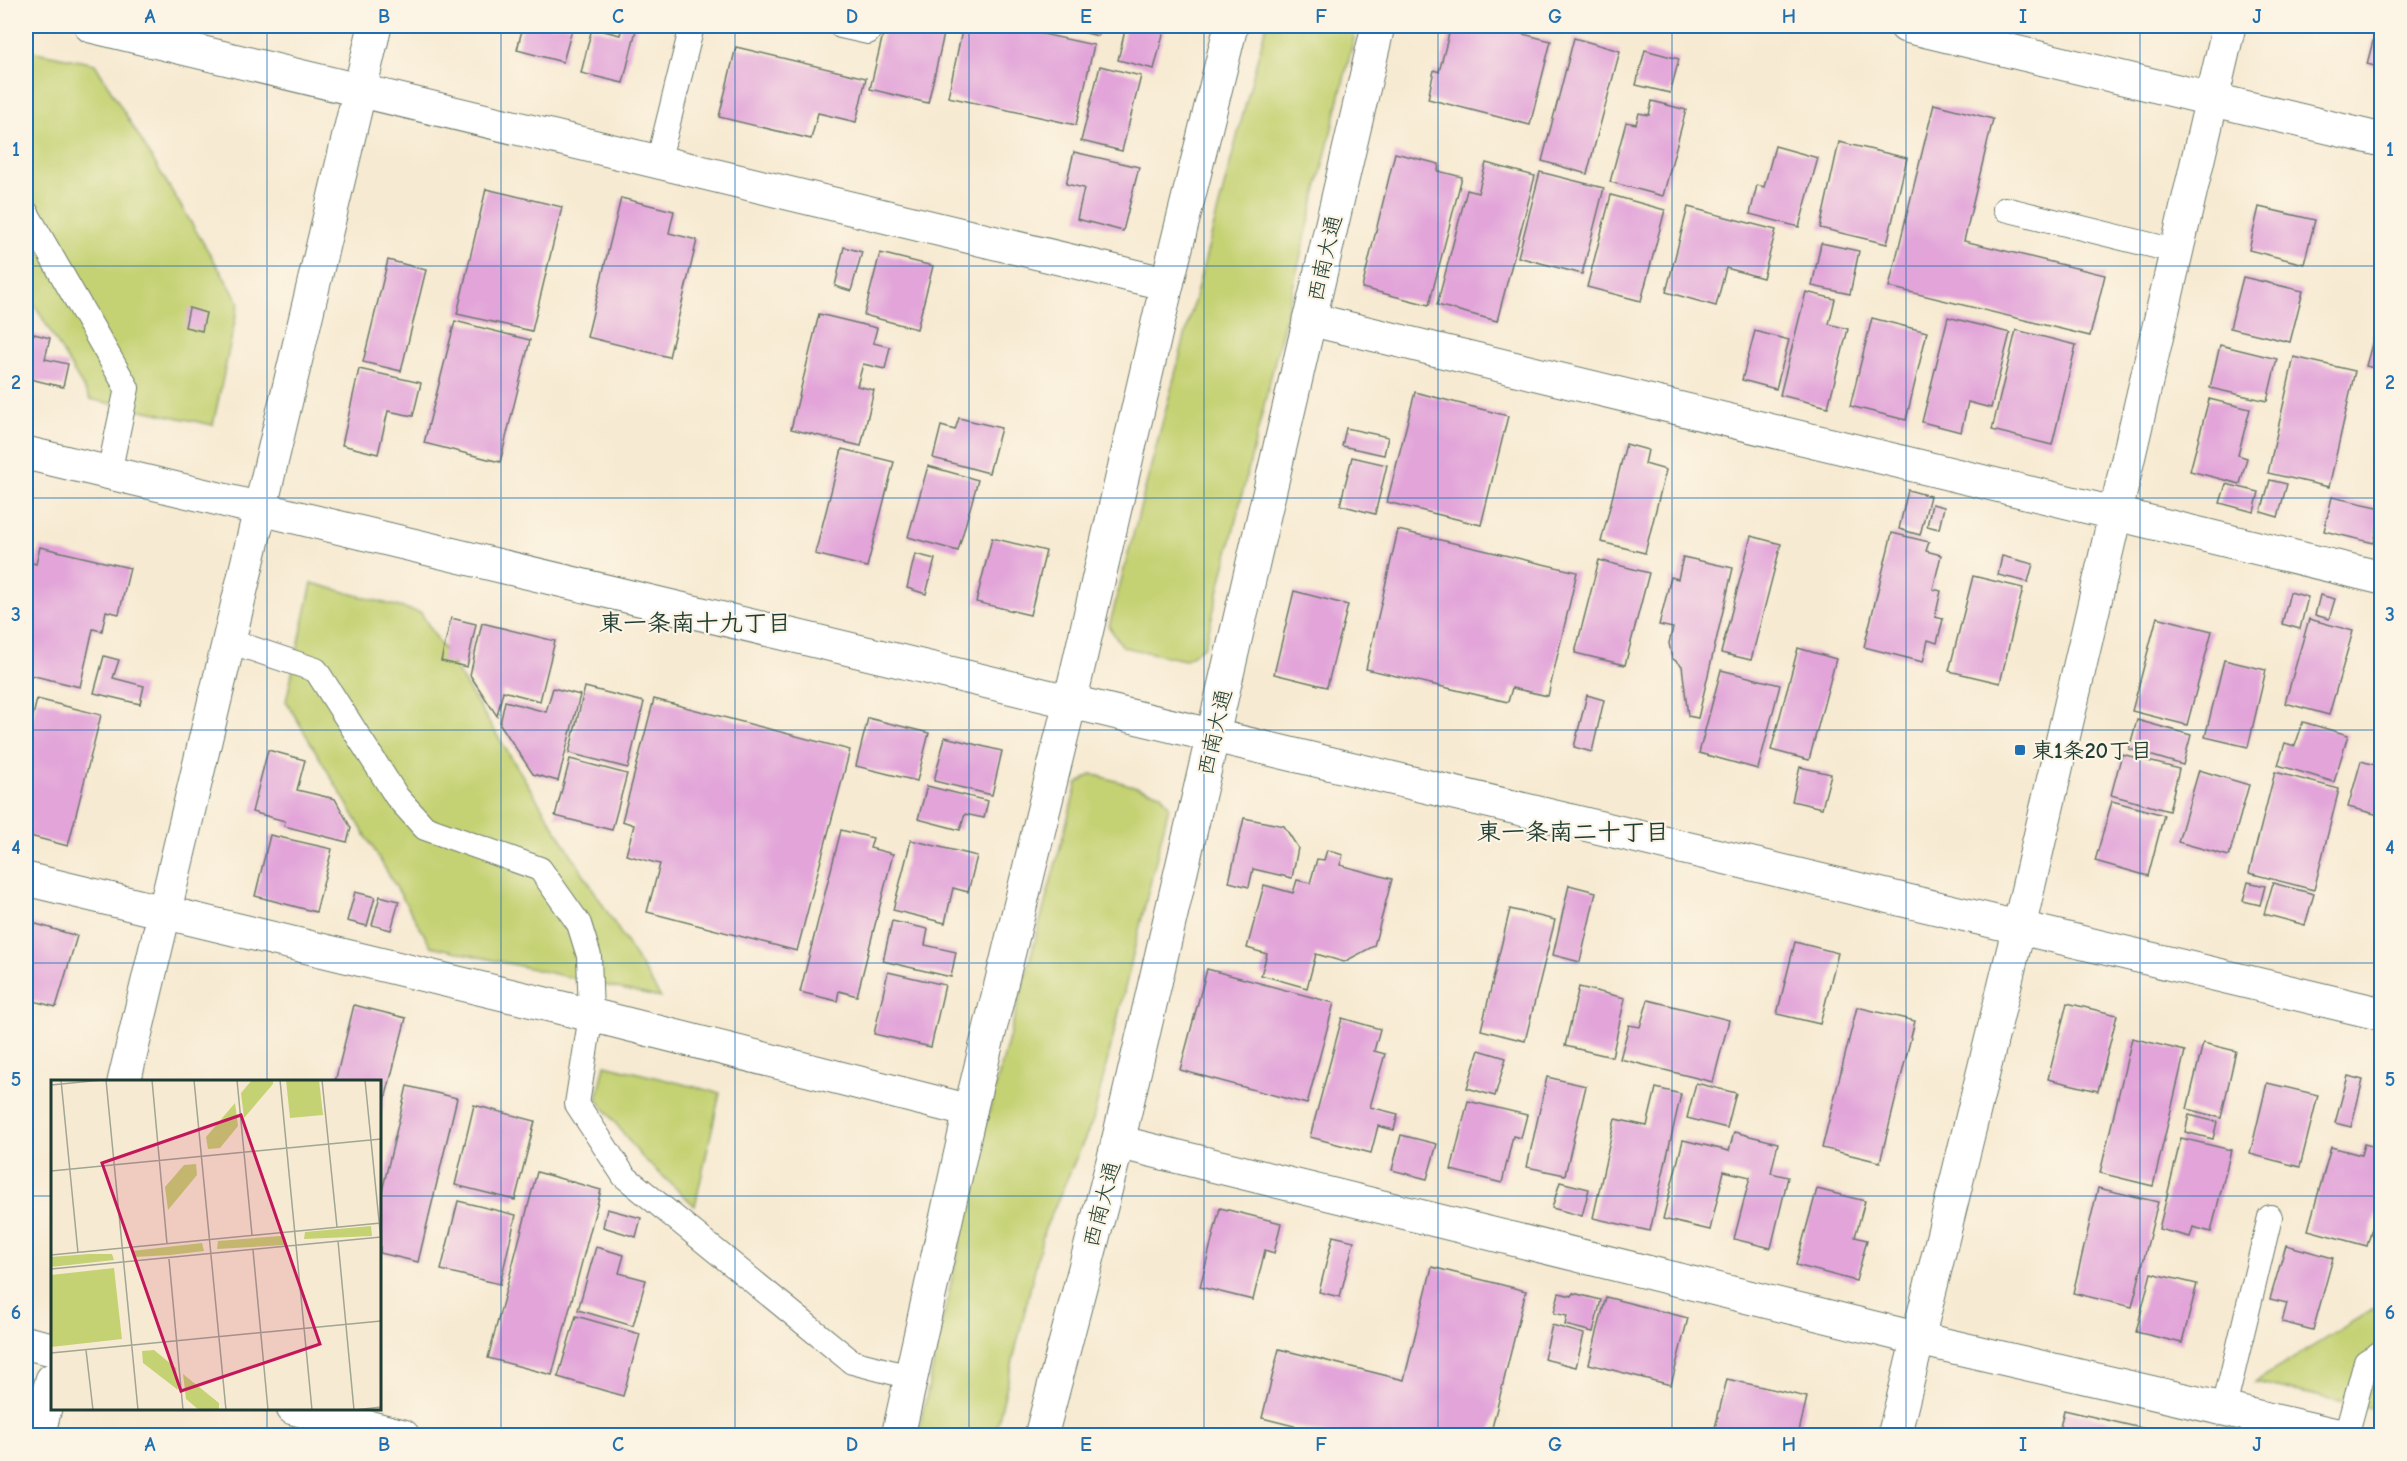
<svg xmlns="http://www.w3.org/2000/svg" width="2407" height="1461" viewBox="0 0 2407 1461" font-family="'Comic Neue','Klee One',sans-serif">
<rect width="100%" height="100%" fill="#fcf5e5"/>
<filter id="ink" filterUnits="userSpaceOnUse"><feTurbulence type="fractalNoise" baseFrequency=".0167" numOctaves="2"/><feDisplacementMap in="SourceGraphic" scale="12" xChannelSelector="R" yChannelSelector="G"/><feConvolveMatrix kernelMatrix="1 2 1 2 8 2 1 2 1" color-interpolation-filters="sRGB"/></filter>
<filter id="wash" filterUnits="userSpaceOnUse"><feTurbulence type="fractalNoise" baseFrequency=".008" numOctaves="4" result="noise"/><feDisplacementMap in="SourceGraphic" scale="24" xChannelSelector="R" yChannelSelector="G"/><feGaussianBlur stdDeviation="1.35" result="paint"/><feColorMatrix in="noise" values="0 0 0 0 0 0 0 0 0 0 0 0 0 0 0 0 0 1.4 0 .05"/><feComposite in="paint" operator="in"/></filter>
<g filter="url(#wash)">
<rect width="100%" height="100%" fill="#f7ead2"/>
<g fill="#c5d273" stroke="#728854" stroke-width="1.5">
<polygon points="1266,26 1357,26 1205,646 1185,660 1123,647 1109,627"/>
<polygon points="26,50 95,64 239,302 213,425 90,399 26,290"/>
<polygon points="312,583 421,613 661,998 431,946 286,701"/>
<polygon points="1092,774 1161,794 1169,806 1093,1120 1044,1231 995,1435 918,1435 985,1127 1077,784"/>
<polygon points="605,1065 720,1093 695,1206 640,1155 597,1099"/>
<polygon points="2381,1304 2381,1410 2255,1382"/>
</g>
<g id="blocks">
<g fill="#e2a4d9">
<polygon points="523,26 573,26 563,62 517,50"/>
<polygon points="622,26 637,26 623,83 581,73 592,28 620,35"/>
<polygon points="885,26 908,26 944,34 928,103 870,89"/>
<polygon points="963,26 1006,26 1094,45 1076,125 948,97"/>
<polygon points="1059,26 1100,26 1098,36"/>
<polygon points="1126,26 1143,26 1164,31 1154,69 1118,60"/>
<polygon points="1451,26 1491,26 1551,41 1530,125 1428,99 1434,70 1439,72"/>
<polygon points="2377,26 2382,26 2382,68 2367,64"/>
<polygon points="1574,38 1620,51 1587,174 1542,161"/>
<polygon points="736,47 866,78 856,122 818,113 811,139 719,117"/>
<polygon points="1645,50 1679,59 1670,93 1636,85"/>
<polygon points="1100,66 1141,76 1122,151 1081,141"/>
<polygon points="1652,101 1686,110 1663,196 1610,182 1626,122 1636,124 1639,113 1649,115"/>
<polygon points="1934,104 1993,119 1964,241 2105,275 2090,336 1889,287"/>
<polygon points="1839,142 1907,158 1887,244 1820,228"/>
<polygon points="1775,146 1818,158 1799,227 1750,214 1757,185 1764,187"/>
<polygon points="1074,152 1139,167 1123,231 1077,219 1084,188 1066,184"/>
<polygon points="1395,153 1439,164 1438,171 1462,177 1429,305 1362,288"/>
<polygon points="1486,163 1535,176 1497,321 1437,305 1467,190 1478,193"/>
<polygon points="1540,172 1604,188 1582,274 1518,257"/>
<polygon points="486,189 562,207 532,331 457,314"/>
<polygon points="1611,195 1665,210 1641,301 1587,287"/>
<polygon points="621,198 674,211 669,233 697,240 669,357 587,337"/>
<polygon points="1688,207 1776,230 1763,278 1726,268 1716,306 1666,292"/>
<polygon points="2259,207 2315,220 2304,264 2249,250"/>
<polygon points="1821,243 1859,251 1850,294 1812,286"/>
<polygon points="844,247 862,252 851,291 835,286"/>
<polygon points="880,253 933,266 917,329 864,315"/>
<polygon points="388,260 426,270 401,371 363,362"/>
<polygon points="2243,277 2303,291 2290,342 2230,328"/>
<polygon points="1806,292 1835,299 1829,324 1848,329 1828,407 1780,395"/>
<polygon points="26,304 31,305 26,327"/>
<polygon points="189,308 206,313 202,331 185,327"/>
<polygon points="2381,310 2382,310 2382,370 2366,366"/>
<polygon points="819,314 877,328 873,343 890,347 885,369 863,364 857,386 874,390 861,446 791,429"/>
<polygon points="1948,317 2010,333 1991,408 1968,402 1961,432 1922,422"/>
<polygon points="1872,318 1927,332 1906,420 1850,406"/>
<polygon points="455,321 530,340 500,462 424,443"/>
<polygon points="2016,330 2076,345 2052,445 1992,430"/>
<polygon points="1755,331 1789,340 1776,389 1742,380"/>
<polygon points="26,332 50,338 45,359 68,364 63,387 26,378"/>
<polygon points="2220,345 2277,359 2267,401 2210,388"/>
<polygon points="2294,357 2355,371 2329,487 2268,473"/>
<polygon points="359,369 421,383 413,416 388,411 378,454 342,445"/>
<polygon points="1415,392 1508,416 1481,525 1387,502"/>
<polygon points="2209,399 2250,409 2238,455 2247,458 2240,484 2190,471"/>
<polygon points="959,418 1001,428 989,473 933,458 941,426 955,430"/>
<polygon points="1346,428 1388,437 1384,455 1342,446"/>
<polygon points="1626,444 1648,450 1645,464 1666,470 1645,553 1601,542"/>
<polygon points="842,449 894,462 867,567 815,554"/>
<polygon points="1352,457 1387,465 1375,514 1340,505"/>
<polygon points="928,466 978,480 958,551 908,537"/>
<polygon points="2270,480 2287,484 2278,517 2261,512"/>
<polygon points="2226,484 2259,492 2254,512 2220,503"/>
<polygon points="1908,490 1930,496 1920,535 1899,529"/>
<polygon points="2332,497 2382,508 2374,543 2324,531"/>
<polygon points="1932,504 1944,507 1939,529 1927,526"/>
<polygon points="1398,530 1577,572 1548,696 1512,688 1508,702 1366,669"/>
<polygon points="1892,533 1929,542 1926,551 1941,555 1933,589 1941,591 1935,617 1943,619 1937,643 1928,640 1923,662 1864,647"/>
<polygon points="1751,536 1781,544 1751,660 1721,653"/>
<polygon points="992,538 1046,551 1030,615 976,602"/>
<polygon points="40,547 130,568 119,614 106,611 102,631 93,629 80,687 26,674 26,579 29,562 36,564"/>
<polygon points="915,554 935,559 926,594 907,588"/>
<polygon points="2002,556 2033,564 2028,582 1998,575"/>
<polygon points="1683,557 1733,568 1698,718 1688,716 1682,666 1672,658 1669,643 1673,628 1659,625 1671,577 1678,579"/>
<polygon points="1599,560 1649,573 1625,665 1575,653"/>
<polygon points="1973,576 2023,588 2000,683 1949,671"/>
<polygon points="1294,591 1348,605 1327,687 1274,674"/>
<polygon points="2290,592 2308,597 2300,629 2282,624"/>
<polygon points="2320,595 2335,599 2329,619 2315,615"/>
<polygon points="2157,617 2212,631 2187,725 2132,711"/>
<polygon points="451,618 476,624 467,667 441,661"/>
<polygon points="2309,619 2353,631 2329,715 2285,703"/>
<polygon points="482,623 555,641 540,701 503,691 497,716 470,675"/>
<polygon points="1798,648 1836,659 1809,760 1771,750"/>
<polygon points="104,656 119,660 113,678 144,686 140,704 94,693"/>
<polygon points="2224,660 2266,670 2248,747 2205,737"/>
<polygon points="1721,670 1780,685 1758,769 1699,753"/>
<polygon points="585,687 644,702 628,768 569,753"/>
<polygon points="553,688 580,695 558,781 533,774 500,724 505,701 546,712"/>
<polygon points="1587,695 1604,700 1592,752 1574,747"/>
<polygon points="37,699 101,715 68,846 26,835 26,745"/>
<polygon points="654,699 850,750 797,951 647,912 660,864 626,855 634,825 622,821"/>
<polygon points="2381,717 2382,717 2382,739 2375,737"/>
<polygon points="868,718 929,733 917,781 856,766"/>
<polygon points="2137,720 2191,735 2183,765 2129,749"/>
<polygon points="2303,722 2348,735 2334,782 2278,765 2285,743 2295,746"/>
<polygon points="945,737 1002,751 992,795 934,781"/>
<polygon points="268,750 305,760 297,790 335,799 351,828 347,842 284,826 285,821 252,812"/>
<polygon points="2122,754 2179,769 2169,811 2111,795"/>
<polygon points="570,759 627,774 612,830 555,816"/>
<polygon points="2361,761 2382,767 2382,805 2379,815 2348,807"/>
<polygon points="1800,767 1831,774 1822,808 1792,801"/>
<polygon points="2199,770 2249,785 2229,856 2178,842"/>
<polygon points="2275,772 2339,789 2314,890 2249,873"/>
<polygon points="927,786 988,801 984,818 965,814 960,830 918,819"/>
<polygon points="2112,801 2164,815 2148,876 2095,861"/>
<polygon points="1244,818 1284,826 1298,848 1292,878 1253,869 1249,887 1229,882"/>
<polygon points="841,830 873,838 870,848 893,854 857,996 839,991 837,1001 800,992"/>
<polygon points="270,835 332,849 316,912 255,896"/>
<polygon points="911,840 977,856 968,892 953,888 945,923 893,910"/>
<polygon points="1327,850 1343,855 1340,865 1392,879 1374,946 1344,962 1316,954 1307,988 1261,975 1267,954 1247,948 1264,885 1293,893 1297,880 1310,883 1317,859 1324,860"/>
<polygon points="2248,882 2265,886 2260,905 2243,901"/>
<polygon points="2273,883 2314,894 2305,925 2264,914"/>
<polygon points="1569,885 1596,892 1580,962 1553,955"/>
<polygon points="355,892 375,897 367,926 347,921"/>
<polygon points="380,896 399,901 391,930 372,925"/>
<polygon points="1510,909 1555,920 1525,1041 1481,1030"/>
<polygon points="26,921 77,936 56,1007 26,999"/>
<polygon points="892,921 928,929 925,945 956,952 951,977 883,961"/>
<polygon points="1795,942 1838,953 1820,1024 1777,1014"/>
<polygon points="1207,969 1334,1003 1307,1104 1180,1070"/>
<polygon points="888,972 945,985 931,1047 874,1034"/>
<polygon points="1579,987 1625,998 1612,1057 1565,1046"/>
<polygon points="1648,1000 1729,1020 1713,1082 1620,1059 1629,1025 1640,1027"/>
<polygon points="2067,1003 2117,1015 2098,1091 2048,1079"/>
<polygon points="354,1005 406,1018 380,1119 380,1082 335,1082"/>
<polygon points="1857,1007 1915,1021 1880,1162 1822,1148"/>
<polygon points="1342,1018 1380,1029 1374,1051 1385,1054 1370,1107 1398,1114 1394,1130 1378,1126 1371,1153 1310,1137"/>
<polygon points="2132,1038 2185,1051 2153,1186 2100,1173"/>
<polygon points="2203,1043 2236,1051 2221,1118 2187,1109"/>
<polygon points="1479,1050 1506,1058 1495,1096 1467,1088"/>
<polygon points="2348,1076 2363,1080 2351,1127 2335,1123"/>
<polygon points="1547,1077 1586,1086 1565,1175 1527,1167"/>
<polygon points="1696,1083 1736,1093 1727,1128 1687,1118"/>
<polygon points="2267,1083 2318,1095 2300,1167 2250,1154"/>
<polygon points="407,1086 457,1098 418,1262 380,1253 380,1200"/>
<polygon points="1656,1088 1681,1094 1650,1231 1593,1218 1615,1119 1647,1126"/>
<polygon points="1468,1101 1527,1115 1521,1138 1513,1136 1502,1183 1451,1170"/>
<polygon points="474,1105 535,1121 515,1200 455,1185"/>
<polygon points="2189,1115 2217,1122 2213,1139 2185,1132"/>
<polygon points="1734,1132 1778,1143 1771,1173 1788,1177 1771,1248 1734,1239 1750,1177 1724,1171 1710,1230 1663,1219 1683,1140 1729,1151"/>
<polygon points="1401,1135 1437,1144 1427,1179 1392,1170"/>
<polygon points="2181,1138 2231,1150 2211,1232 2193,1227 2190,1237 2159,1229"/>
<polygon points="2364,1144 2379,1148 2376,1159 2382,1161 2382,1212 2377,1211 2367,1246 2308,1230 2331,1147 2361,1155"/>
<polygon points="537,1172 601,1190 552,1375 488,1358"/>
<polygon points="1560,1182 1589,1189 1582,1216 1552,1208"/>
<polygon points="2098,1188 2158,1202 2132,1307 2073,1293"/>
<polygon points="1817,1189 1865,1201 1855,1237 1867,1240 1856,1281 1796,1265"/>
<polygon points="458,1201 516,1215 500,1284 441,1270"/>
<polygon points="1220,1208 1281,1223 1274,1253 1265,1250 1253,1300 1200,1287"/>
<polygon points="607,1209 641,1218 636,1237 603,1227"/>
<polygon points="1333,1236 1354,1241 1340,1297 1319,1292"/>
<polygon points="2286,1245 2333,1258 2313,1330 2282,1322 2287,1303 2270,1299"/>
<polygon points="596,1247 624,1255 619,1273 646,1280 633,1326 578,1310"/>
<polygon points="1432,1267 1526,1291 1490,1436 1334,1436 1262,1418 1279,1349 1404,1380"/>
<polygon points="2151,1273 2197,1284 2182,1343 2136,1332"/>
<polygon points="1559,1293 1572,1296 1573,1293 1601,1300 1593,1332 1565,1325 1567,1316 1554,1313"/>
<polygon points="1606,1297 1688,1318 1671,1385 1589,1364"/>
<polygon points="576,1316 640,1334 623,1396 558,1377"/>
<polygon points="1552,1325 1584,1334 1576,1367 1544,1359"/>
<polygon points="1727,1379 1807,1397 1798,1436 1713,1436"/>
<polygon points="2064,1410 2150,1430 2149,1436 2058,1436"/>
</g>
</g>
</g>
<g filter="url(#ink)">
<use href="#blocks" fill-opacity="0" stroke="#6b7a6b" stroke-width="1.5"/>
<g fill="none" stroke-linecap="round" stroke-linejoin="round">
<defs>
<g id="service">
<polyline points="841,26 868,32"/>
<polyline points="658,163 692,26"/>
<polyline points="2005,209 2175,251"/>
<polyline points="26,212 127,388 109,473"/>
<polyline points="229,641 316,670 397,797 425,828 540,869 579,924 589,956 591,1015 577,1104 624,1176 852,1362 910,1377"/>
<polyline points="2224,1408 2270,1217"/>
<polyline points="2346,1436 2366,1362 2382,1352"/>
</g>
<g id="minor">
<polyline points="91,26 1167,284"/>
<polyline points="1309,319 2382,578"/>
<polyline points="26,879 591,1015 970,1111"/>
<polyline points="124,1082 375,26"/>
<polyline points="1118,1142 1919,1339 2341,1436"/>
<polyline points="38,1436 52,1380"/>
</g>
<g id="tertiary">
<polyline points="1906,26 2382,140"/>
<polyline points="26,453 2382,1014"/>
<polyline points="898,1436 970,1111 1070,702 1167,284 1231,26"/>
<polyline points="1041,1436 1118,1142 1378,26"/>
<polyline points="1894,1436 2019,927 2229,26"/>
</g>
<g id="trunk">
<polyline points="26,1343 52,1349"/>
<polyline points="293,1408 403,1436"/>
</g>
</defs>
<use href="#service" stroke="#6b7a6b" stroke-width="26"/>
<use href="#minor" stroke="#6b7a6b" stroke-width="35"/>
<use href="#tertiary" stroke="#6b7a6b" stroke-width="35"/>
<use href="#trunk" stroke="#6b7a6b" stroke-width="35"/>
<use href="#service" stroke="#fff" stroke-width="24"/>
<use href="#minor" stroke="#fff" stroke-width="33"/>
<use href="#tertiary" stroke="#fff" stroke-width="33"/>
<use href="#trunk" stroke="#fff" stroke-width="33"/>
</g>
</g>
<path fill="none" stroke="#1f6fb2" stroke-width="1.5" stroke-opacity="0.55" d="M267,26V1082M501,26V1436M735,26V1436M969,26V1436M1204,26V1436M1438,26V1436M1672,26V1436M1906,26V1436M2140,26V1436M26,266H2382M26,498H2382M26,730H2382M26,963H2382M26,1196H52M380,1196H2382M267,1408V1436"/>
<rect fill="#1f6fb2" stroke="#fcf5e5" stroke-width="2" x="2014" y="744" width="12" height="12" rx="3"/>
<g text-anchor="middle" stroke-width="4.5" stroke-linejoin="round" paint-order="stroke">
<g font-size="22" fill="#1f3d34" stroke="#fcf5e5">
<text transform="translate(1324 258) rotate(-77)" y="8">西南大通</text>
<text transform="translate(1214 732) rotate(-77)" y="8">西南大通</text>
<text transform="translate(1101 1204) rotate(-75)" y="8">西南大通</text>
</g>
<g font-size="22" font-weight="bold" fill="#1f3d34" stroke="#fcf5e5" text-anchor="start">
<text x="2032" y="758">東1条20丁目</text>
</g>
<g font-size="24" font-weight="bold" fill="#1f3d34" stroke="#fcf5e5">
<text x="695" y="631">東一条南十九丁目</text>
<text x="1573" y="840">東一条南二十丁目</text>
</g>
</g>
<g transform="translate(51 1080)">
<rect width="330" height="330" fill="#f7ead2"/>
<path d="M201,0H222V4L193,38L190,13ZM235,0H268L272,35L239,38ZM184,23L187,46L169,68L157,69L155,57ZM145,84L146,95L117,130L114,107L133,85ZM320,146L321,156L253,159L254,152ZM229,156L235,159L233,165L166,169L167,161ZM151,163L153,171L119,175L83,177L81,171ZM38,174H61L63,180L0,187V177ZM63,188L71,259L0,267V195ZM103,270L125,288L127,310L92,283L91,271ZM132,294L168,323V330H148L135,319Z" fill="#c5d273"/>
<path fill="none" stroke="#a1a593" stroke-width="1.5" d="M10,0L27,173M55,0L87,330M101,0L116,164M143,0L175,330M186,0L201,155M229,0L261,330M271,0L286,147M314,0L330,161M0,5L51,0M0,91L330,59M287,161L303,330M202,170L217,330M0,175L330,143M118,179L132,330M0,189L330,157M35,270L42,330M0,273L330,241M304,330L330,327"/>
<path fill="#c2185b" fill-opacity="0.15" stroke="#c2185b" stroke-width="3" d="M190,35L269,264L130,311L51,83Z"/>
<rect width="330" height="330" fill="none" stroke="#1f3d34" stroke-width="3"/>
</g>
<rect width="2407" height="1461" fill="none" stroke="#fcf5e5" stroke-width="66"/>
<rect x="33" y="33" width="2341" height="1395" fill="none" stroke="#1f6fb2" stroke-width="2"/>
<g font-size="20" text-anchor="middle" font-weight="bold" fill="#1f6fb2">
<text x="150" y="23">A</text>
<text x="384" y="23">B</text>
<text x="618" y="23">C</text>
<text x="852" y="23">D</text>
<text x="1086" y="23">E</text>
<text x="1321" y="23">F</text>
<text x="1555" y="23">G</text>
<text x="1789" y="23">H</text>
<text x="2023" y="23">I</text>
<text x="2257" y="23">J</text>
<text x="16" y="156">1</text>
<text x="2390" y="156">1</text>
<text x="16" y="389">2</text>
<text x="2390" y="389">2</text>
<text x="16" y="621">3</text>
<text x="2390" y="621">3</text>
<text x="16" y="854">4</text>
<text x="2390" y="854">4</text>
<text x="16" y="1086">5</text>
<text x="2390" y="1086">5</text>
<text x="16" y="1319">6</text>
<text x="2390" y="1319">6</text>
<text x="150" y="1451">A</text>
<text x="384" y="1451">B</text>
<text x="618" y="1451">C</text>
<text x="852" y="1451">D</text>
<text x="1086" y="1451">E</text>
<text x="1321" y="1451">F</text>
<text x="1555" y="1451">G</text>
<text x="1789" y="1451">H</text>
<text x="2023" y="1451">I</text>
<text x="2257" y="1451">J</text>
</g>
</svg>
